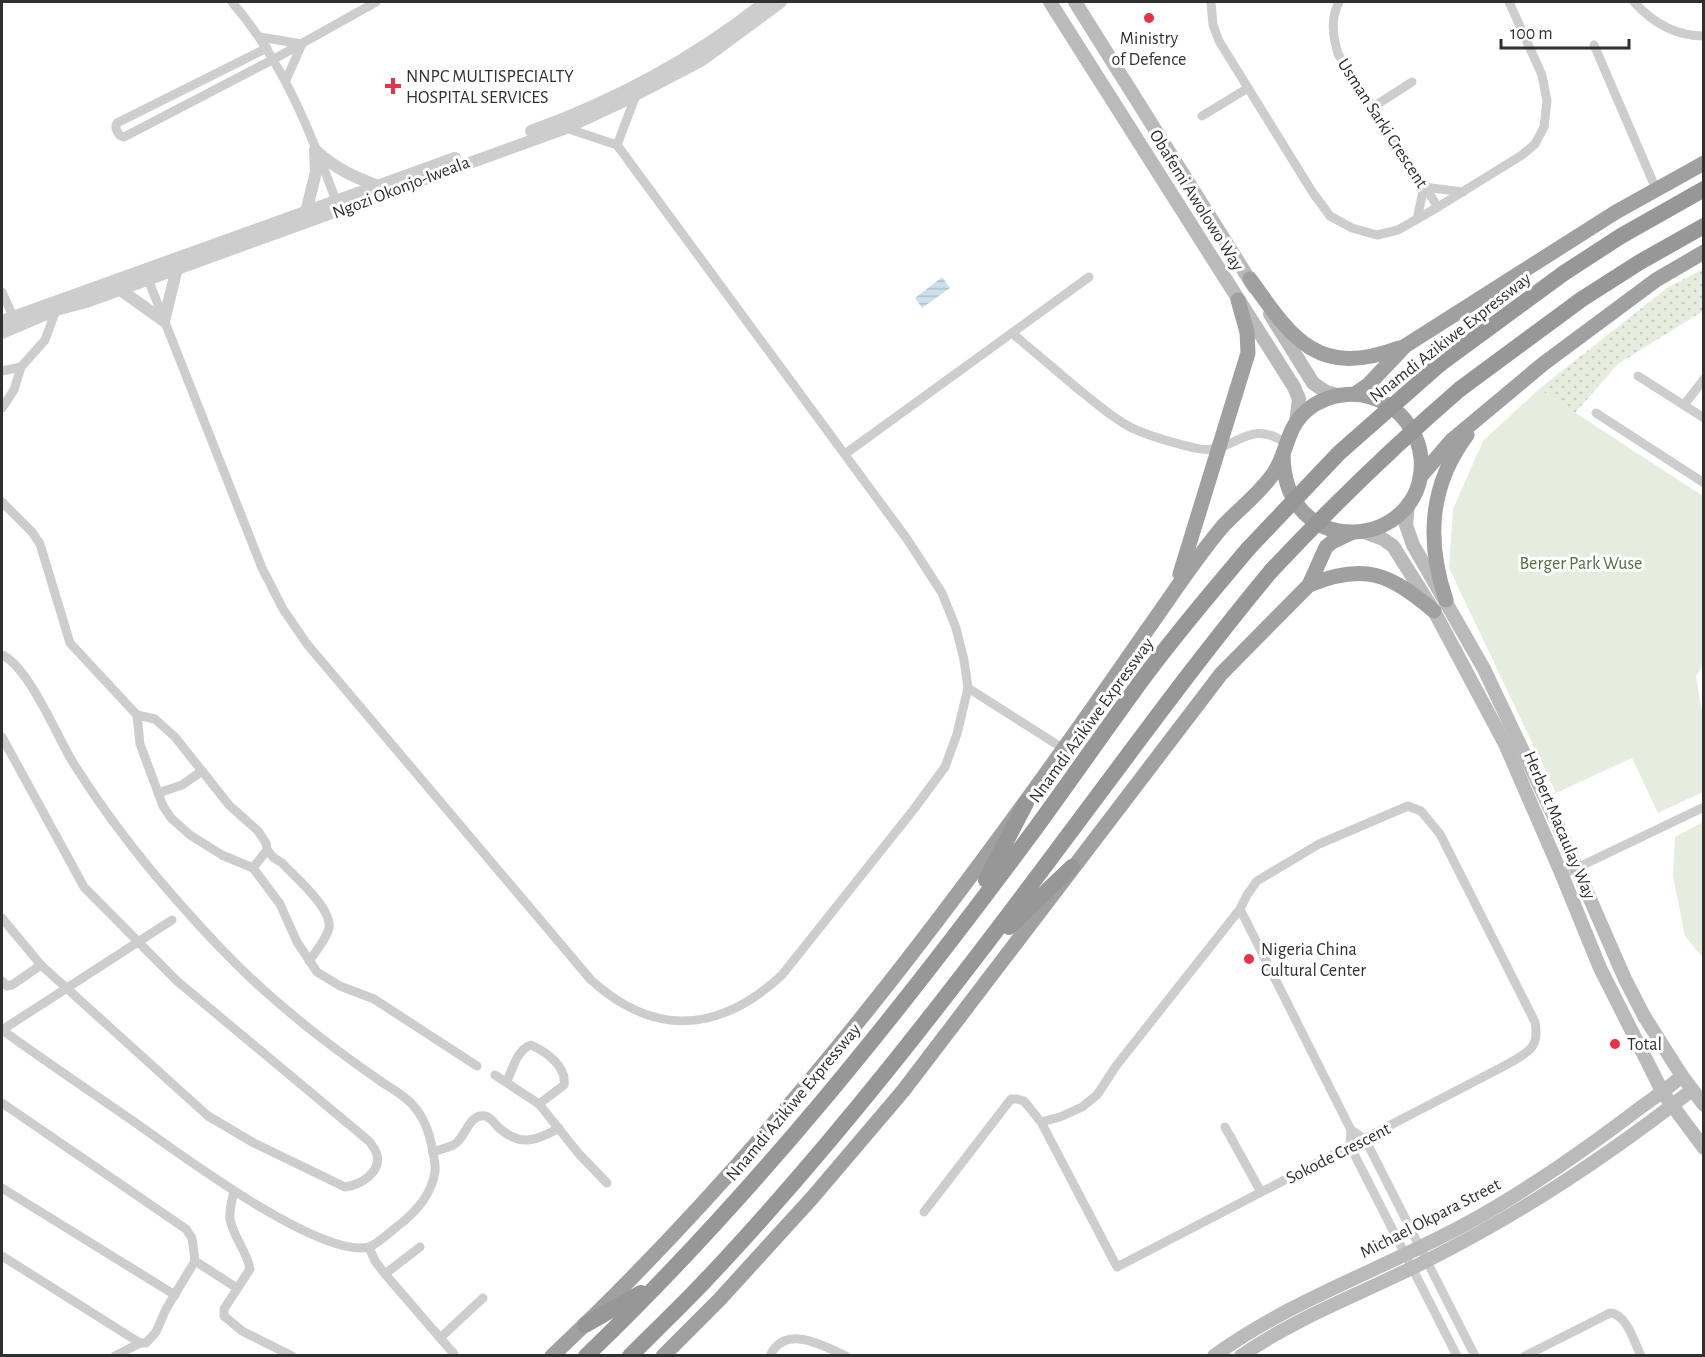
<svg xmlns="http://www.w3.org/2000/svg" width="1705" height="1357" viewBox="0 0 1705 1357" font-family="'Alegreya Sans',sans-serif">
<defs>
<pattern id="grass-dots" width="8" height="8" patternUnits="userSpaceOnUse" patternTransform="scale(1.5)"><rect width="8" height="8" fill="#e7edde"/><path d="M2 2h.1M6 6h.1" fill="none" stroke="#c6ccbf" stroke-width="1.8" stroke-linecap="round"/></pattern>
<pattern id="water-rules" width="6" height="5" patternUnits="userSpaceOnUse" patternTransform="scale(1.5)"><rect width="6" height="5" fill="#cae1ec"/><path d="M0 2.5h6" fill="none" stroke="#aec1cb"/></pattern>
</defs>
<rect width="100%" height="100%" fill="#fff"/>
<polygon fill="url(#grass-dots)" points="1703,269 1703,311 1618,364 1575,413 1539,389 1667,288"/>
<g fill="#e7edde">
<polygon points="1539,389 1703,496 1704,664 1696,676 1701,707 1703,711 1703,792 1658,813 1632,758 1556,793 1449,568 1453,509 1483,441"/>
<polygon points="1703,822 1703,958 1685,936 1673,876 1675,837"/>
</g>
<polygon fill="url(#water-rules)" points="942,277 950,288 922,308 915,298"/>
<g fill="none" stroke-linecap="round" stroke-linejoin="round">
<g stroke="#cdcdcd" stroke-width="9">
<path d="M232,2C283,61 311,133 338,206"/>
<polyline points="1211,2 1213,25 1219,41 1313,193 1330,216 1352,228 1377,235 1398,230 1438,207 1522,155 1535,144 1544,127 1547,101 1542,75 1509,2"/>
<path d="M1339,2C1330,20 1333,36 1338,54L1438,207"/>
<path d="M1634,2C1652,22 1676,36 1704,36"/>
<polyline points="260,37 302,44 286,80"/>
<polyline points="1594,45 1656,189"/>
<path d="M267,48L117,123C114,128 118,136 124,137L274,59L376,2"/>
<polyline points="1373,107 1412,82"/>
<polyline points="1202,116 1248,88"/>
<polyline points="617,145 636,95"/>
<polyline points="1417,219 1424,187 1463,192"/>
<path d="M146,274L262,568L283,609L307,644L591,980C655,1038 720,1032 782,975L914,809L945,767L957,734L968,688L964,660L956,628L942,593L907,539L617,145L566,128"/>
<polyline points="2,292 16,323"/>
<path d="M1012,333C1034,352 1056,370 1078,389C1095,402 1111,417 1130,427C1150,437 1174,443 1195,448C1233,458 1247,415 1285,443"/>
<polyline points="2,371 21,367"/>
<polyline points="1638,376 1704,418"/>
<polyline points="1684,405 1704,379"/>
<polyline points="2,408 14,390 21,367 45,340 56,310"/>
<polyline points="1596,413 1704,483"/>
<polyline points="845,454 1089,277"/>
<polyline points="2,502 32,532 40,544 70,643 137,715 155,719 175,737 229,805 258,831 266,843 267,850 253,868"/>
<path d="M2,655C28,666 56,734 72,761C97,801 125,839 155,875C196,923 239,971 288,1011C316,1035 346,1057 376,1078C391,1089 409,1097 419,1113C425,1122 430,1136 432,1147C433,1155 436,1163 435,1171C432,1196 413,1215 394,1229C387,1235 377,1244 369,1247C319,1259 176,1151 133,1121C89,1091 45,1061 2,1030L172,920"/>
<polyline points="968,688 1064,749"/>
<polyline points="137,715 140,744 163,806 171,818 190,835 222,855 253,868 280,904 297,942 317,972 340,986 374,999 477,1066"/>
<path d="M2,737L84,887L177,981L370,1142C372,1146 376,1150 377,1155C381,1173 360,1185 345,1187L254,1143L208,1116L41,965L2,918"/>
<polyline points="158,793 182,785 202,771"/>
<path d="M267,850L274,858L282,863C295,877 332,908 329,928C326,940 316,951 309,961"/>
<polyline points="1562,875 1704,807"/>
<polyline points="1240,909 1351,1130 1350,1146 1457,1356"/>
<polyline points="2,981 7,986 12,985 41,965"/>
<polyline points="495,1075 539,1104 579,1154 607,1183"/>
<path d="M507,1081C513,1068 517,1050 531,1045C547,1052 567,1067 564,1085L539,1104"/>
<polyline points="2,1103 186,1229 192,1238 195,1261 166,1309 156,1332 146,1343 140,1343 115,1356"/>
<polyline points="1225,1127 1261,1192"/>
<polyline points="1351,1130 1365,1139 1475,1356"/>
<path d="M433,1152C440,1149 449,1148 455,1144C465,1138 469,1113 485,1116C491,1117 495,1124 499,1128C521,1147 536,1141 559,1128"/>
<polyline points="2,1188 175,1295"/>
<path d="M234,1191C232,1200 229,1211 230,1219C233,1237 247,1251 250,1269L224,1309V1316L242,1331L292,1356"/>
<path d="M924,1212L1011,1099H1017L1024,1101L1041,1122L1117,1267L1508,1064C1528,1052 1540,1048 1535,1022L1440,834L1421,811L1408,806L1319,844L1257,881L1247,895L1240,909L1116,1066L1097,1095L1082,1107L1060,1117L1041,1122"/>
<polyline points="369,1247 375,1261 385,1274 454,1354"/>
<polyline points="2,1256 140,1343"/>
<polyline points="195,1261 237,1288"/>
<polyline points="385,1274 420,1247"/>
<polyline points="440,1338 483,1298"/>
<path d="M770,1356C785,1323 824,1346 846,1356"/>
<path d="M1525,1356L1610,1313C1627,1314 1634,1342 1641,1356"/>
</g>
<g stroke="#cdcdcd" stroke-width="12">
<path d="M531,131C614,101 696,57 765,2"/>
<path d="M315,150C336,169 352,176 378,186"/>
<polyline points="306,212 316,172 315,150"/>
<polyline points="119,289 164,321 177,268"/>
<polyline points="2,321 455,158"/>
<polyline points="2,333 56,310 86,302 566,128 622,102 701,61 781,2"/>
</g>
<g stroke="#bababa" stroke-width="14">
<polyline points="1050,2 1294,387 1299,399 1296,422"/>
<polyline points="1075,2 1254,287"/>
<polyline points="1270,314 1313,383 1326,392 1338,395"/>
<polyline points="1408,504 1406,525 1413,545 1484,669 1556,821 1625,979 1644,1016 1682,1076 1704,1105"/>
<polyline points="1364,532 1383,539 1393,546 1434,611 1505,744 1562,875 1600,968 1663,1093 1704,1148"/>
<path d="M1214,1356C1291,1300 1381,1270 1464,1225C1522,1194 1576,1156 1628,1117C1646,1103 1665,1091 1682,1076"/>
<path d="M1241,1356C1298,1316 1366,1292 1428,1260C1522,1213 1609,1155 1692,1090"/>
</g>
<g stroke="#a0a0a0" stroke-width="15">
<path d="M1250,279C1293,340 1318,378 1399,348"/>
<polyline points="1355,394 1368,385 1405,346 1616,212 1704,163"/>
<polyline points="1420,477 1452,440 1543,364 1656,280 1704,252"/>
<polyline points="1180,574 1248,353 1247,332 1238,300"/>
<path d="M1309,585C1365,562 1390,574 1434,611"/>
<path d="M1446,600C1426,541 1429,486 1467,435"/>
<path d="M552,1356C780,1142 970,886 1147,630C1172,595 1195,559 1223,526C1239,509 1260,493 1273,474C1288,453 1285,430 1306,411C1329,391 1363,389 1388,405C1406,416 1419,437 1421,458C1428,549 1283,566 1283,453"/>
<polyline points="663,1356 720,1299 812,1198 903,1091 1221,674 1309,585 1326,547 1332,542 1351,533"/>
</g>
<g stroke="#979797" stroke-width="16">
<polyline points="1440,364 1564,273 1621,236 1704,189"/>
<polyline points="1460,389 1582,299 1640,262 1704,226"/>
<polyline points="986,880 1026,803"/>
<polyline points="1009,927 1072,867"/>
<polyline points="585,1325 641,1293"/>
<path d="M586,1356C752,1197 899,1013 1035,829C1070,781 1104,732 1139,684C1173,637 1211,593 1248,549"/>
<path d="M630,1356C654,1332 679,1308 702,1284C831,1148 948,996 1060,846C1130,753 1197,660 1271,571"/>
</g>
<g stroke="#979797" stroke-width="16">
<polyline points="1248,549 1339,453 1440,364"/>
<path d="M1271,571C1331,507 1393,447 1460,389"/>
</g>
</g>
<g fill="#e6334a" stroke="#fff" stroke-width="2">
<circle cx="1149" cy="18" r="6"/>
<path d="M390 77h6v6h6v6h-6v6h-6v-6h-6v-6h6z"/>
<circle cx="1249" cy="959" r="6"/>
<circle cx="1615" cy="1044" r="6"/>
</g>
<g text-anchor="middle" stroke-width="6" stroke-linejoin="round" paint-order="stroke">
<g font-size="18" fill="#303030" stroke="#fff" text-anchor="start">
<text x="1149" y="44" text-anchor="middle">Ministry<tspan x="1149" dy="21">of Defence</tspan></text>
<text x="406" y="82">NNPC MULTISPECIALTY<tspan x="406" dy="21">HOSPITAL SERVICES</tspan></text>
<text x="1261" y="955">Nigeria China<tspan x="1261" dy="21">Cultural Center</tspan></text>
<text x="1627" y="1050">Total</text>
</g>
<g font-size="18" fill="#303030" stroke="#fff">
<text transform="translate(1383 123) rotate(57)" y="6">Usman Sarki Crescent</text>
<text transform="translate(401 187) rotate(-21)" y="6">Ngozi Okonjo-Iweala</text>
<text transform="translate(1197 200) rotate(58)" y="6">Obafemi Awolowo Way</text>
<text transform="translate(1450 337) rotate(-38)" y="6">Nnamdi Azikiwe Expressway</text>
<text transform="translate(1091 720) rotate(-54)" y="6">Nnamdi Azikiwe Expressway</text>
<text transform="translate(1560 825) rotate(67)" y="6">Herbert Macaulay Way</text>
<text transform="translate(793 1102) rotate(-50)" y="6">Nnamdi Azikiwe Expressway</text>
<text transform="translate(1338 1153) rotate(-27)" y="6">Sokode Crescent</text>
<text transform="translate(1430 1218) rotate(-27)" y="6">Michael Okpara Street</text>
</g>
<g font-size="18" fill="#556c3d" stroke="#fff">
<text x="1581" y="569">Berger Park Wuse</text>
</g>
</g>
<rect width="1705" height="1357" fill="none" stroke="#303030" stroke-width="6"/>
<path d="M1501 39v9h128v-9" fill="none" stroke="#303030" stroke-width="3"/>
<text x="1510" y="39" font-size="18" fill="#303030" stroke="#ffffff" stroke-width="4.5" paint-order="stroke">100 m</text>
</svg>
